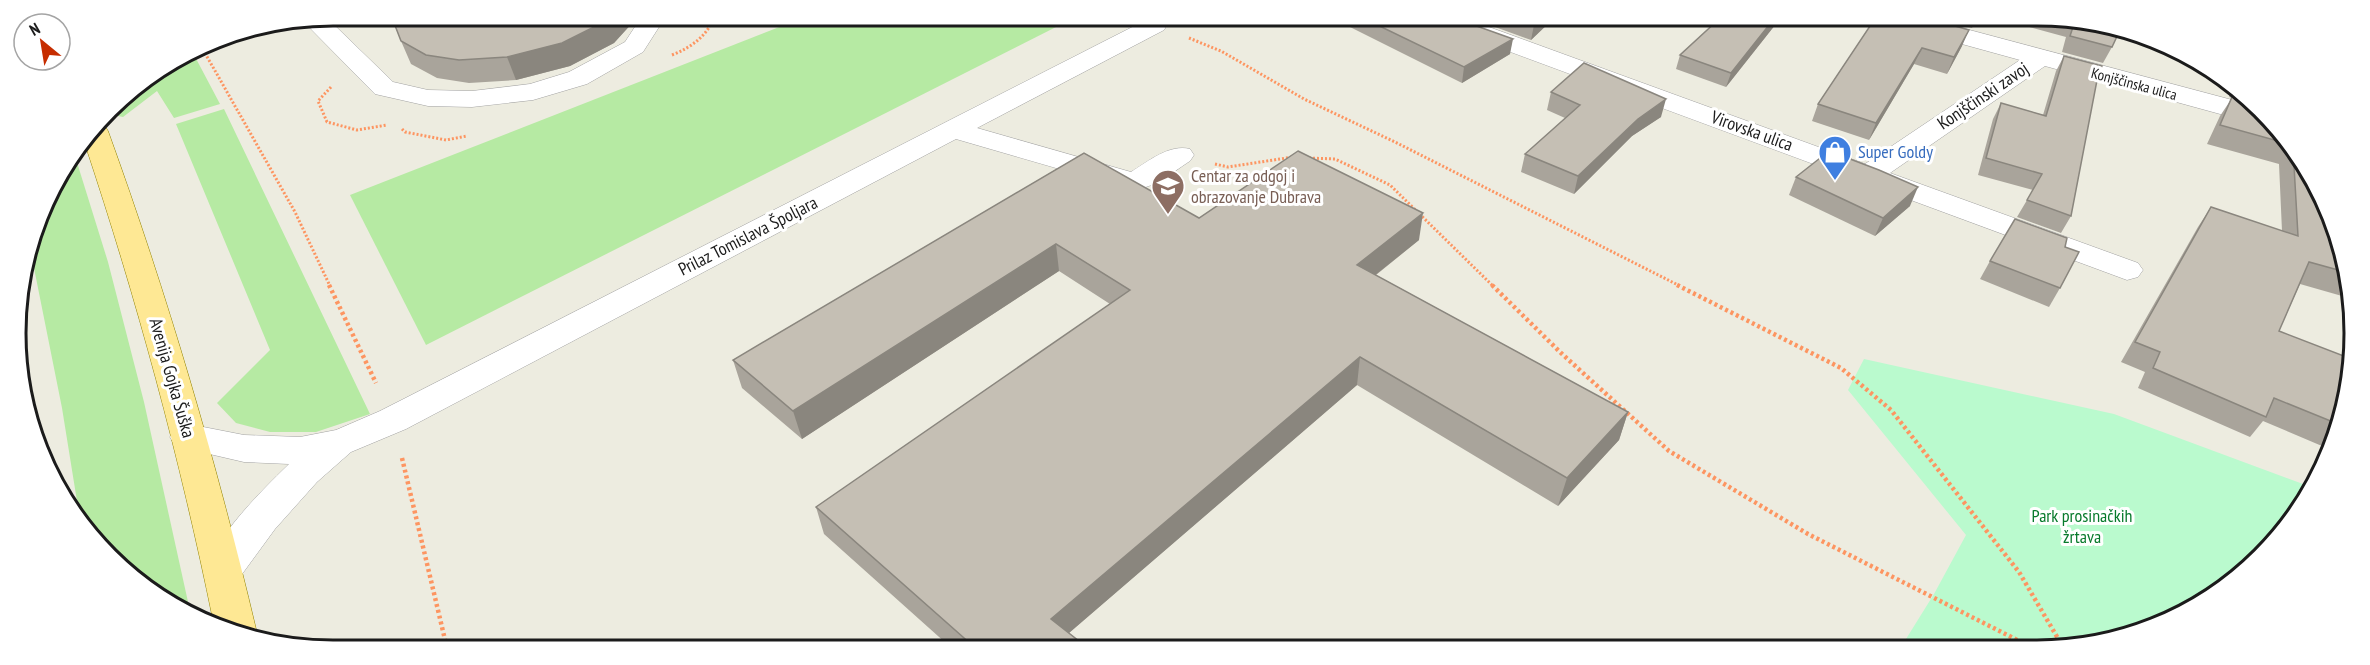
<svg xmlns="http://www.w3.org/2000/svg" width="2370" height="665" viewBox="0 0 2370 665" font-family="'PT Sans Narrow',sans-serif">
<rect width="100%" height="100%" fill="#edece0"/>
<g fill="#b6eaa3">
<polygon points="805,17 1045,17 1060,25 426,345 350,195"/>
<polygon points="192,51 220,104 174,118 157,91 123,117 118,116 115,104 123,94"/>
<polygon points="224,109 370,414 316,432 270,432 236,423 217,403 270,350 176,124"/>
<polygon points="75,156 108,262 144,402 190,611 156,597 81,526 62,408 31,253 48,192"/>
</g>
<polygon fill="#baface" points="1864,359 2114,414 2314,488 2262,557 2178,617 2079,647 1901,647 1934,594 1966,535 1848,390"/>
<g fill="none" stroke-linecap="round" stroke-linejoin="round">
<defs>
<g id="minor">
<polygon points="325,16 393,82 428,90 472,91 530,84 569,72 625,42 642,16 666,16 643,52 587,84 533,100 472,107 428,106 375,94 303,21"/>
<path d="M1156,18L1164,20L1167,25L1164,30L977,128L1131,172C1149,161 1169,144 1190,149L1194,155L1190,161C1171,173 1148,194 1125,188L956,139L406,429L351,452L317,482L275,529L237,581L223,586L209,581L203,570C223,530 257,495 289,464L244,462L175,446L170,437L175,428L188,424L244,435L300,437L336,430L380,411L1146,20Z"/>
<polygon points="1432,19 1467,19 1865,164 2020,60 1893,25 1890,20 1932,20 2251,105 2269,124 2263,125 2253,123 2045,66 1890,173 2138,263 2143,270 2138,277 2127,280 1435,24"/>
</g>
<path id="major" d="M100,124L104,125L108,131C167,294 216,460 256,629L252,636L213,620C180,458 137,300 85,144Z"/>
</defs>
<use href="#minor" stroke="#a2a2a2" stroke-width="1"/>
<use href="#major" stroke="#928300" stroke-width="1"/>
<g stroke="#fd9561" stroke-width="3" stroke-dasharray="2 2" stroke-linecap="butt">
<polyline points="1189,38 1221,51 1304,99 1395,142 1680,286"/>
<polyline points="201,46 295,212 330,286"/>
<path d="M672,55C692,47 707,36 715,16"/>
<polyline points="331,87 318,101 327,122 357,130 387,125"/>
<polyline points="402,129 405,132 446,140 467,136"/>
<polyline points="1309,158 1335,159 1390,185 1493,286"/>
<polyline points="1215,164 1228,167 1293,157"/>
</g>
<g stroke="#fd9561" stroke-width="4.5" stroke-dasharray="3 3" stroke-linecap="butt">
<polyline points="329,285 376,383"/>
<polyline points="1492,285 1561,353 1669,451 1808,534 2031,647"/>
<polyline points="1677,285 1841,368 1891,410 2019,572 2063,647"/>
<polyline points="402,458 446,644"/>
</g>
<use href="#minor" fill="#fff" fill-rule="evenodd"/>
<use href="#major" fill="#fee894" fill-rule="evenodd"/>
</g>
<g fill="#a9a49b">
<polygon points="360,15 635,16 634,21 614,43 570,66 516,80 469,83 437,78 411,64 401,41 394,24"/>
<polygon points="1342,18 1457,19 1510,54 1462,83 1342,23"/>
<polygon points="1473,19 1553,19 1531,40"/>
<polygon points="1718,20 1779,20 1726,87 1676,69 1680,55"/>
<polygon points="1874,20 1962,46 1947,74 1914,64 1869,140 1812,121 1818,104"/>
<polygon points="1942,21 1976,21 1972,28"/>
<polygon points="2007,21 2099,21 2112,47 2103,63 2062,52 2066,37"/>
<polygon points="2064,56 2098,75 2071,216 2061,233 2017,217 2033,190 1978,175 1993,119 2001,103 2043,115 2056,71"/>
<polygon points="2233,87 2301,156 2349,270 2349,298 2300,284 2279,331 2349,394 2329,449 2263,421 2250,437 2138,388 2145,372 2121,362 2198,227 2211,207 2282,231 2279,164 2207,144 2220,116 2232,98 2229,97"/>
<polygon points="1551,92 1661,117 1632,136 1574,194 1521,172 1525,154 1565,118 1547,110"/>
<polygon points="1084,153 1199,218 1419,240 1376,275 1628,412 1619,440 1558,506 1357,385 1069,633 1084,645 948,645 824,534 816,507 1110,304 1059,271 802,439 742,388 733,360"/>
<polygon points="1796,177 1910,206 1875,236 1789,195"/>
<polygon points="2065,247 2060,288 2049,307 1980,279 1990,261"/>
</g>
<g fill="#8a867e">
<polygon points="611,16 635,16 634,21 614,43 570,66 516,80 507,57"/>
<polygon points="1541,19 1553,19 1531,40 1534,25"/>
<polygon points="1773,20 1779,20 1726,87 1731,73"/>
<polygon points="1969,30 1962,46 1947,74 1954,57"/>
<polygon points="1513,39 1510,54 1462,83 1464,67"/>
<polygon points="1922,48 1914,64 1869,140 1876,123"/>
<polygon points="1666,99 1661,117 1632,136 1574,194 1578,176 1638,119"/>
<polygon points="1918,187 1910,206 1875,236 1883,218"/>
<polygon points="1423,213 1419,240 1354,292 1357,265"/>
<polygon points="1056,244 1059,271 802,439 793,411"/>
<polygon points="1360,357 1357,385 1055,645 1051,619"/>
<polygon points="1628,412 1619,440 1558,506 1567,478"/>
</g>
<g fill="#c5bfb4" stroke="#8a867e" stroke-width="1.5">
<polygon points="391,15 611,16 606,21 562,43 507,57 459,60 426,55 401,41"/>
<polygon points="1365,19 1457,19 1513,39 1464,67"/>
<polygon points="1518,19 1541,19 1534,25"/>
<polygon points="1718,20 1773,20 1731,73 1680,55"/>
<polygon points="1874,20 1934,20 1969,30 1954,57 1922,48 1876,123 1818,104"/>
<polygon points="2074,21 2099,21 2120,30 2112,47 2070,36 2075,21"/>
<polygon points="2064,56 2102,66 2098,75 2071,216 2027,200 2042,174 1986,158 2001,103 2046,116"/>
<polygon points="1584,63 1666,99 1638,119 1578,176 1525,154 1580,105 1551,92"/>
<polygon points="2232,97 2246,101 2289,144 2220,125"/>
<polygon points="2293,148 2301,156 2349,270 2349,273 2309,262 2279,331 2349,358 2349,394 2338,424 2274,398 2266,417 2153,368 2160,352 2135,342 2211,207 2298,236"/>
<polygon points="1298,151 1423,213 1357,265 1628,412 1567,478 1360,357 1051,619 1084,645 972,645 816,507 1130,290 1056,244 793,411 733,360 1084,153 1199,218"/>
<polygon points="1829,151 1879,170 1918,187 1883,218 1796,177"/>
<polygon points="2015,219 2067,238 2065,247 2079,252 2060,288 1990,261"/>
</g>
<defs>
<symbol id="shop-pin" viewBox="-11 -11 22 30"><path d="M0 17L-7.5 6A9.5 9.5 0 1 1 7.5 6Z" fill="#3f7fe0" stroke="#fff"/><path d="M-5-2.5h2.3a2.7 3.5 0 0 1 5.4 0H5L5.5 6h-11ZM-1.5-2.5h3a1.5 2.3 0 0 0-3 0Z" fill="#fff"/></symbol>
<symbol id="school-pin" viewBox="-11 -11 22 30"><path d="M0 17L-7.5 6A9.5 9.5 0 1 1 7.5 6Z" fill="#8d6e63" stroke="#fff"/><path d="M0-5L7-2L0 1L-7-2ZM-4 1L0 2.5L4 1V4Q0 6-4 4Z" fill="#fff"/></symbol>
</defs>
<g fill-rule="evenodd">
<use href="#shop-pin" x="1816" y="133" width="38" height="52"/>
<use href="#school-pin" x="1149" y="167" width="38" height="52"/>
</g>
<g text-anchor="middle" stroke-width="6" stroke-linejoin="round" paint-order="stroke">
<g font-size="15" fill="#1b1b1b" stroke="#fff">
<text transform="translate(2134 84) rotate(15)" y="5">Konjščinska ulica</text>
</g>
<g font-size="18" fill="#1b1b1b" stroke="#fff">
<text transform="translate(1983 96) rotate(-34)" y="6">Konjščinski zavoj</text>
<text transform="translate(1752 131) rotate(20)" y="6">Virovska ulica</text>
<text transform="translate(748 236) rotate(-27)" y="6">Prilaz Tomislava Špoljara</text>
<text transform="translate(172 378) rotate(74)" y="6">Avenija Gojka Šuška</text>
</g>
<g font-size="18" fill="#366cbe" stroke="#fff" text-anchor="start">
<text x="1858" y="158">Super Goldy</text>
</g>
<g font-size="18" fill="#785e54" stroke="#fff" text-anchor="start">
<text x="1191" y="182">Centar za odgoj i<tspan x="1191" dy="21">obrazovanje Dubrava</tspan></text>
</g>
<g font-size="18" fill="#087a2c" stroke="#fff">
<text x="2082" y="522">Park prosinačkih<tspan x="2082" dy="21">žrtava</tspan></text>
</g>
</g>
<path d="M0 0H2370V665H0ZM333 26H2037A307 307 0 0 1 2344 333V333A307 307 0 0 1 2037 640H333A307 307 0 0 1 26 333V333A307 307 0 0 1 333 26Z" fill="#fff" fill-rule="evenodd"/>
<path fill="none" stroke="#1b1b1b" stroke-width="3" d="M333 26H2037A307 307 0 0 1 2344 333V333A307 307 0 0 1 2037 640H333A307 307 0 0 1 26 333V333A307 307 0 0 1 333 26Z"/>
<g transform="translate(42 42) rotate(330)"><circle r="28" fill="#ffffff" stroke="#a4a4a4" stroke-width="1.5"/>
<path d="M0-4.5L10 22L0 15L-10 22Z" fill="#c62d00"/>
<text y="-9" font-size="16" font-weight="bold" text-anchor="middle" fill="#1b1b1b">N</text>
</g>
</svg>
